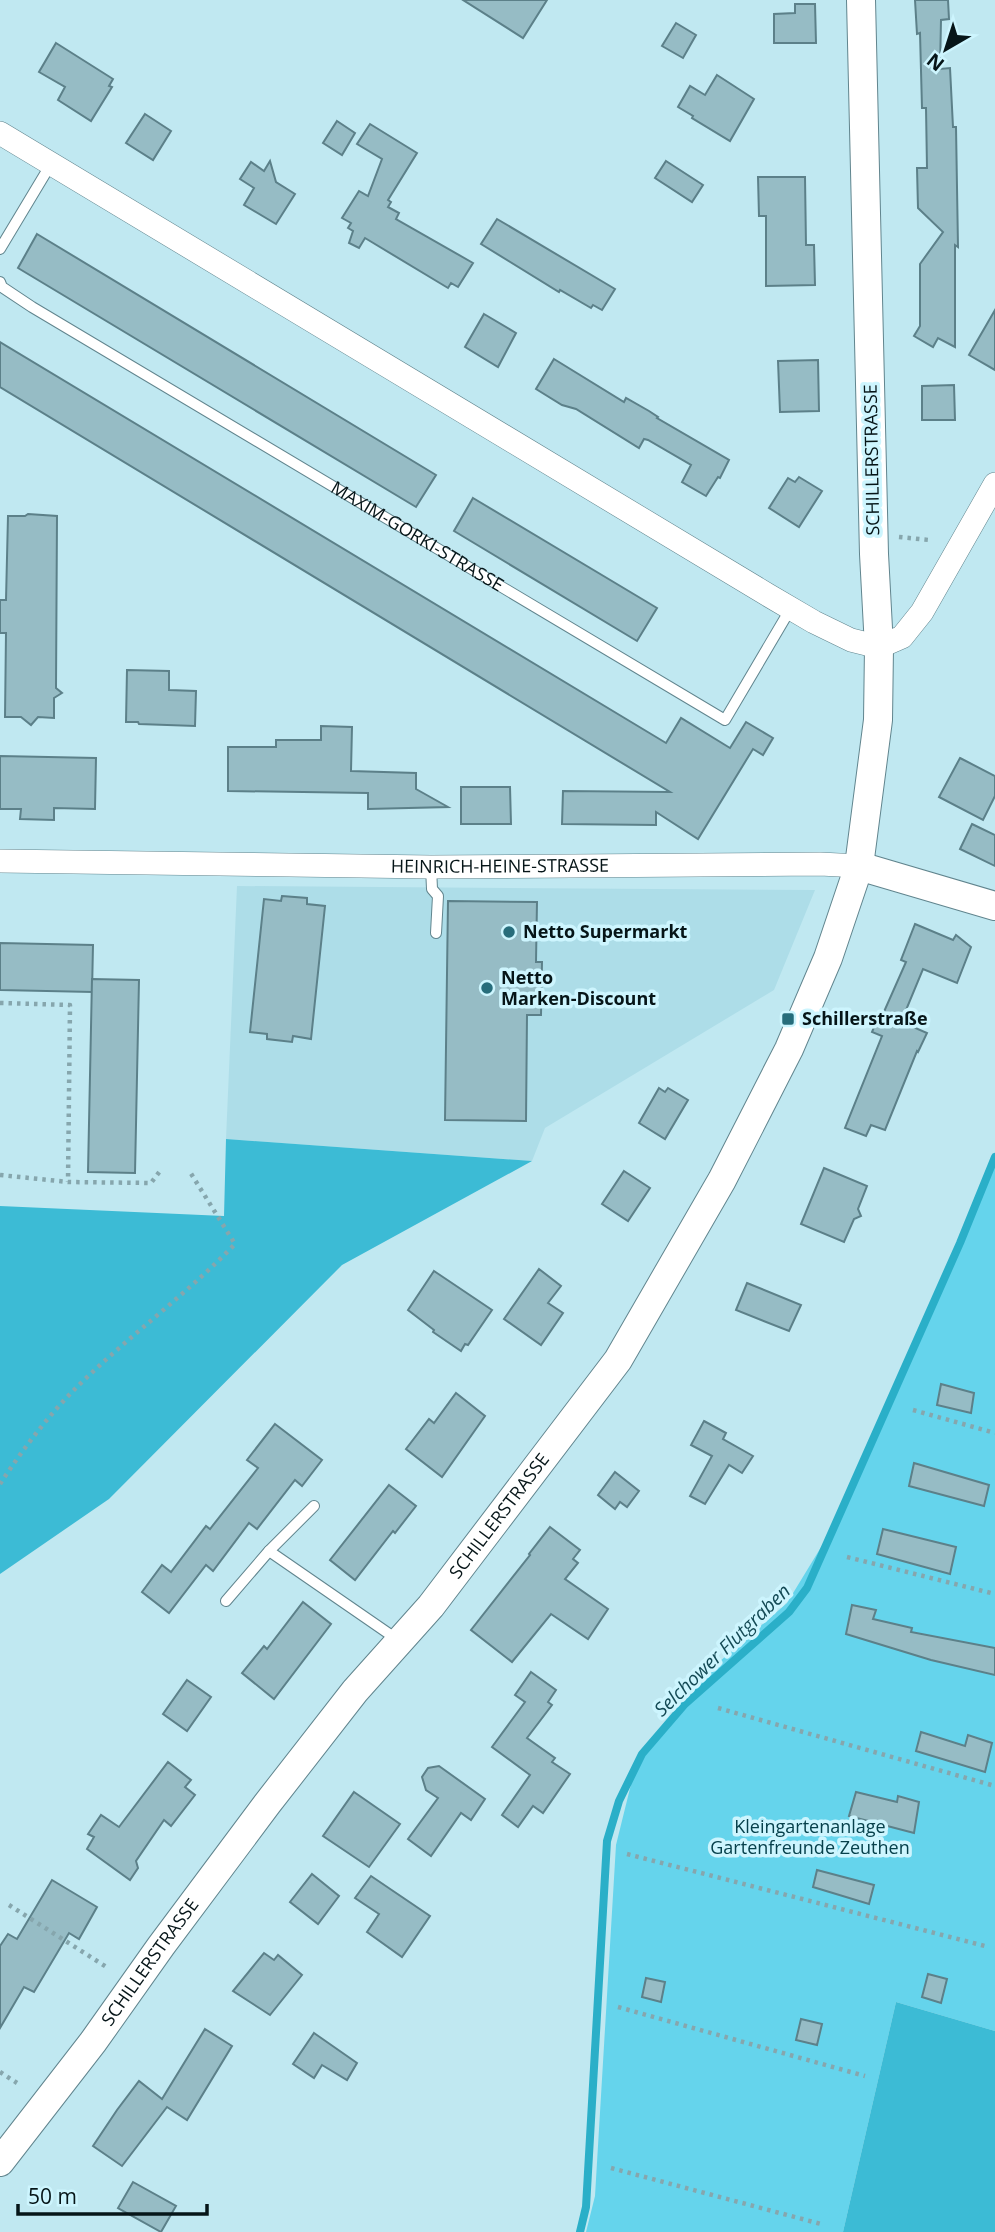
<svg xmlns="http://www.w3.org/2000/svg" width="995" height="2232" viewBox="0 0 995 2232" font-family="'Open Sans',sans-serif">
<rect width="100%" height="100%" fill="#c0e8f1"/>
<polygon fill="#addde8" points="237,886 815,890 774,990 545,1128 532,1161 226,1139"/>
<polygon fill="#65d4ec" points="995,1160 995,2031 896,2002 843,2232 586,2232 595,2196 616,1845 638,1756 704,1675 787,1603 837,1521 990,1177"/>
<g fill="#3cbbd5">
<polygon points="226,1139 532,1161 342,1265 109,1499 0,1574 0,1206 224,1216"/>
<polygon points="896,2002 995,2031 995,2232 843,2232"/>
</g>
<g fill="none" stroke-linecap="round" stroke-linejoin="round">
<polyline stroke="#2aafc8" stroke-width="8" points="580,2232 586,2207 607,1841 619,1801 642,1754 685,1704 789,1612 807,1588 960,1243 995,1157"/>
</g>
<g fill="#96bcc5" stroke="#5c8089" stroke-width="2">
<polygon points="463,0 547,0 523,38"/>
<polygon points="915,0 948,0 949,19 941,20 940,69 950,68 953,127 956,127 958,247 955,245 955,347 938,338 933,347 914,336 920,326 920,264 943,232 918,208 917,168 927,168 926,108 922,108 920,33 917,34"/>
<polygon points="795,4 815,4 816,43 774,43 774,14 795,13"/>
<polygon points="676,23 696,35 683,58 662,46"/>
<polygon points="56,43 113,79 109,86 112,87 91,121 58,100 65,87 39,72"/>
<polygon points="717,75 754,99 730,141 692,118 693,116 678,107 690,86 705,95"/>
<polygon points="145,114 171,131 153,160 126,143"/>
<polygon points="337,121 355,133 342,155 323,143"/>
<polygon points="370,124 417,153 388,200 391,202 388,207 399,213 396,219 473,263 458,287 451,283 448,288 365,238 359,248 349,243 353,231 348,228 351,223 342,218 359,191 368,196 382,159 357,144"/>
<polygon points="270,161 276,182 295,194 276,224 244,205 254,188 240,179 251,162 264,171"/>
<polygon points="666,161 703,185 692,202 655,178"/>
<polygon points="758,177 805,177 806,245 814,245 815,285 766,286 766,216 759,216"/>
<polygon points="497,219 615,289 602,310 593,305 591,308 560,290 559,292 481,244"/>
<polygon points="37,234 436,475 416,507 18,268"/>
<polygon points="995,310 995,370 969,355"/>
<polygon points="484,314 516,333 498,367 465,347"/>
<polygon points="0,342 666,743 681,718 730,748 746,722 773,738 763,755 753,749 698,839 656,812 656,825 562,824 563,791 670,792 0,387"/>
<polygon points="554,359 624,402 626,398 649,411 658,417 657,418 729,460 720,478 718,477 706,496 682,482 691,465 648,440 644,439 639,448 576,409 562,405 536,389"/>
<polygon points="818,360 819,411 780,412 778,361"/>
<polygon points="954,385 955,420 922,420 922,386"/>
<polygon points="799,477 822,491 799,527 769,508 788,478 795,482"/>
<polygon points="473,498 657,608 637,641 454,531"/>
<polygon points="28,514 57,516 56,688 62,693 54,698 54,718 38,717 31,725 21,717 5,717 6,633 0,633 0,600 6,600 8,516 25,516"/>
<polygon points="127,670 169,671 169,690 196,691 195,726 139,724 138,722 126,722"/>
<polygon points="321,726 352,727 351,771 416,773 416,789 448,807 368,809 368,793 228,791 228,747 276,747 276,740 321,740"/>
<polygon points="0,756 96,758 95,809 54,808 54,820 20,819 21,809 0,809"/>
<polygon points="960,758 995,776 995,796 983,820 939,797"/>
<polygon points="461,787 510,787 511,824 461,824"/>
<polygon points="972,824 995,835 995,866 960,849"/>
<polygon points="282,896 307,898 307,904 325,906 311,1039 293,1036 292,1042 267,1039 267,1034 250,1032 264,899 281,901"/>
<polygon points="448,901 537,902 536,962 542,962 541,1015 527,1015 526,1121 445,1120"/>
<polygon points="915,924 953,940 956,935 971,947 957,983 923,969 906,1010 913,1027 927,1033 918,1052 917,1051 885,1130 871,1125 866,1136 845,1128 882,1036 872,1032 880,1013 883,1014 906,962 901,960"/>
<polygon points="0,943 93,945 92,992 0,990"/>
<polygon points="92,979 139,980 135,1173 88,1172"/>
<polygon points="659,1088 665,1092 668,1088 688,1100 665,1139 639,1123"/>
<polygon points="824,1168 867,1186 858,1209 861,1216 854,1219 844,1242 801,1224"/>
<polygon points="624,1171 650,1188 628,1221 602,1204"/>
<polygon points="539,1269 561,1286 548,1303 563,1313 541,1345 504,1319"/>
<polygon points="434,1271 492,1310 468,1345 465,1344 461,1351 433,1332 434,1330 408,1310"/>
<polygon points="747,1283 801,1305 789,1331 736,1310"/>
<polygon points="941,1384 974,1393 971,1413 937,1405"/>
<polygon points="456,1393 485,1416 442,1477 406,1449 429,1419 434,1423"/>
<polygon points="704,1421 726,1433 723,1439 753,1456 742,1473 729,1465 705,1504 690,1496 712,1456 691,1445"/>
<polygon points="275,1424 322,1460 302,1486 295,1480 257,1529 249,1523 213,1571 206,1565 169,1613 142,1592 162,1565 171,1572 206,1526 210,1529 258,1468 247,1460"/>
<polygon points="914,1463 989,1485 984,1506 909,1486"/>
<polygon points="615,1472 639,1491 627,1507 620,1502 615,1509 598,1495"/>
<polygon points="389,1485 416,1506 395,1533 393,1531 355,1580 330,1560"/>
<polygon points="550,1527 580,1550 573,1559 578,1563 565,1579 608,1609 588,1639 551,1614 512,1662 471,1630 530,1555 529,1554"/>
<polygon points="883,1529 956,1547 950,1574 877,1554"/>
<polygon points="303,1602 331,1624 274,1699 242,1673 264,1646 267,1649"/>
<polygon points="852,1605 876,1610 873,1619 912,1628 911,1632 995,1648 995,1675 931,1660 846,1634"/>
<polygon points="531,1672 556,1690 548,1702 552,1705 527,1738 555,1758 552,1762 570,1774 543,1813 533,1806 518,1827 502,1815 530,1775 492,1747 525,1702 515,1695"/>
<polygon points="187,1680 211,1697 187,1731 163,1714"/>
<polygon points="921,1732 965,1746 968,1735 992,1743 985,1772 916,1751"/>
<polygon points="168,1762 191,1780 185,1787 195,1795 171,1826 164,1820 136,1861 138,1868 130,1880 87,1849 94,1837 88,1834 101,1815 119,1827"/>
<polygon points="439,1766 485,1799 471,1820 461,1813 431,1856 408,1839 438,1798 426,1790 422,1777 428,1768"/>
<polygon points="354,1792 400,1824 369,1867 323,1836"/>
<polygon points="856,1792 897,1802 898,1796 919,1802 914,1833 849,1816"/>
<polygon points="817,1870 874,1885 869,1904 813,1887"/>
<polygon points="312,1874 339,1896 318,1924 290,1902"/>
<polygon points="371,1876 430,1916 402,1957 367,1932 379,1914 355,1898"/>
<polygon points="52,1880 97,1907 79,1939 69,1933 34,1992 24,1987 0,2028 0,1946 8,1934 17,1939"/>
<polygon points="264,1953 274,1960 278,1955 302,1975 270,2015 233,1991"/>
<polygon points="928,1974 947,1979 941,2003 922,1997"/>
<polygon points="646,1978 665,1982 661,2002 642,1997"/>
<polygon points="801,2019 822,2024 817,2045 796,2040"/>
<polygon points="205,2029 232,2046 187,2120 167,2107 122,2166 93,2146 117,2110 139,2081 162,2099"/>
<polygon points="314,2033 357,2063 347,2080 322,2065 314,2078 293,2064"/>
<polygon points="133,2182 176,2206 161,2232 118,2208"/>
</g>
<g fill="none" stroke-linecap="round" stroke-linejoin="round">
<defs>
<g id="service">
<polyline points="0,249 51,164"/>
<path id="s1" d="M0,282L2,287L32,307L725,720L791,608"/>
<polyline points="431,867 432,889 438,896 436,933"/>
<polyline points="269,1551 314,1506"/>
<polyline points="226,1601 269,1551 398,1640"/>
</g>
<g id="minor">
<polyline points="0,133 768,595 814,622 851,640 879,647 902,637 922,612 995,484"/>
<path id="s2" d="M0,861L431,867L820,864L859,866"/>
</g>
<g id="tertiary">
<polyline points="859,866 995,906"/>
<path id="s3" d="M0,2162L93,2042L161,1946L267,1804L355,1691L431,1606L618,1360L722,1180L789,1049L828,958L859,866L878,720L879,647L874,554L861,0"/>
</g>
</defs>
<use href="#service" stroke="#61858e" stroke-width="12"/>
<use href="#minor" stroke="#61858e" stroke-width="24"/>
<use href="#tertiary" stroke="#61858e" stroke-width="30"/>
<g stroke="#86a6ad" stroke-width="4.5" stroke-dasharray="3.5 5" stroke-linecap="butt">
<polyline points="899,537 929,540"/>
<polyline points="0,1003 70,1005 68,1182"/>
<polyline points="0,1175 68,1182 151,1183 160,1171"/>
<polyline points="913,1410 995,1433"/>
<path d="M0,1484C23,1449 50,1413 80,1384C130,1335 187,1294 235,1244L190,1172"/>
<polyline points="847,1557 995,1594"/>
<polyline points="718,1708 995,1786"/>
<polyline points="627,1854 989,1947"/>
<polyline points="9,1905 108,1968"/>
<polyline points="618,2007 865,2076"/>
<polyline points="0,2072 17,2083"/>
<polyline points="611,2168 821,2224"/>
</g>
<use href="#service" stroke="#fff" stroke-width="10"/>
<use href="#minor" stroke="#fff" stroke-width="23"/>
<use href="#tertiary" stroke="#fff" stroke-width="28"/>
</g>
<g fill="#276d7b" stroke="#cdf5fe" stroke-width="2.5">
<circle cx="509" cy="932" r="7"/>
<circle cx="487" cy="988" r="7"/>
<rect x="781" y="1012" width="14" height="14" rx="3.5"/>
</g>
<g text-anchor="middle" stroke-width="7" stroke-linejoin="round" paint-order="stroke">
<g font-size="18" fill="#061518" stroke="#cdf5fe">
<text transform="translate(872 460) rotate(-91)" y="6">SCHILLERSTRASSE</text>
<text dy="6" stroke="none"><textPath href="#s1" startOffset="490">MAXIM-GORKI-STRASSE</textPath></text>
<text dy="6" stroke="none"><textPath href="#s2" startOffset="500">HEINRICH-HEINE-STRASSE</textPath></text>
<text dy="6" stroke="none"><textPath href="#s3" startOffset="817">SCHILLERSTRASSE</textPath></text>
<text dy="6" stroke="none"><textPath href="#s3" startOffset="250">SCHILLERSTRASSE</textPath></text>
</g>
<g font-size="18" font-weight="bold" fill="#061518" stroke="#cdf5fe" text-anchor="start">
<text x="523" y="938">Netto Supermarkt</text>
<text x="501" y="984">Netto<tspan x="501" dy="21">Marken-Discount</tspan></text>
<text x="802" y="1025">Schillerstraße</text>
</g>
<g font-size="18" fill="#06404b" stroke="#cdf5fe">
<text x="810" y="1833">Kleingartenanlage<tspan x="810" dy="21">Gartenfreunde Zeuthen</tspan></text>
</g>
<g font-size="19" font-style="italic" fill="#144a55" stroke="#cdf5fe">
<text transform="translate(722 1650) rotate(-44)" y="7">Selchower Flutgraben</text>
</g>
</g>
<g transform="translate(946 49) rotate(219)" stroke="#cdf5fe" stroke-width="5" paint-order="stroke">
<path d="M0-5L12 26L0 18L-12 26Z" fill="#061518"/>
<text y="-10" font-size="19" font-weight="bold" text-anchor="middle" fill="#061518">N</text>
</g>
<path d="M18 2204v10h189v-10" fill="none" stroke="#061518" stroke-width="3.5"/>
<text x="28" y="2204" font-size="21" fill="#061518" stroke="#cdf5fe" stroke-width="5" paint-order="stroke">50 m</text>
</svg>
